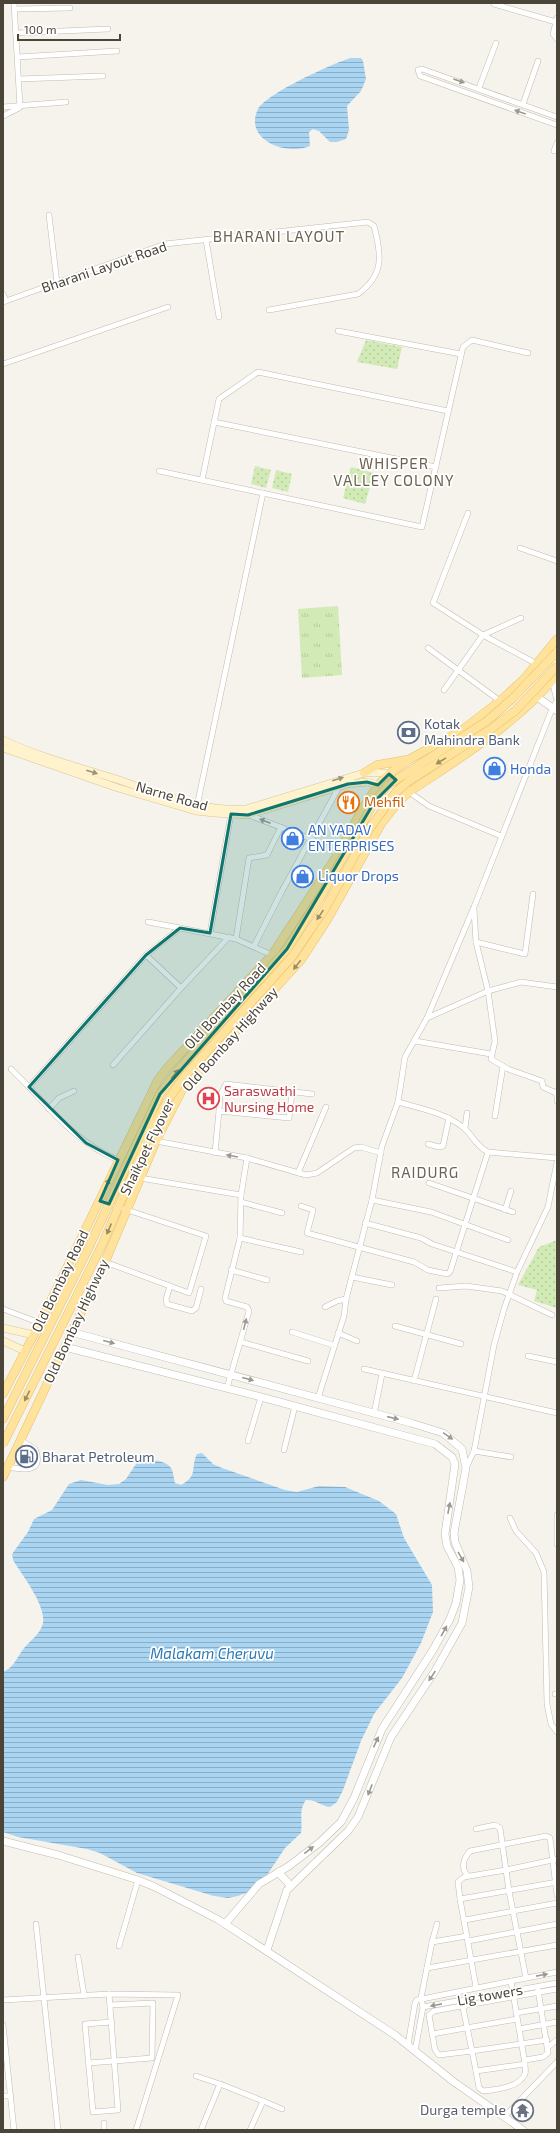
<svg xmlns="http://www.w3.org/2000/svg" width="560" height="2133" viewBox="0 0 560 2133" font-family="'Exo 2',sans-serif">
<defs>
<pattern id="grass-tufts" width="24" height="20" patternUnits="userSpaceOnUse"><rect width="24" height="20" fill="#d2eab5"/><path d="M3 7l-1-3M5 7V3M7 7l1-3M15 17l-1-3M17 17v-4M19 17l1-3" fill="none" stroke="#b6ca9c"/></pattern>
<pattern id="park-dots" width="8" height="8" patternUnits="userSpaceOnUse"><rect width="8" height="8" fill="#d2eab5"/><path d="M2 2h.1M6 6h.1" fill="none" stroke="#b6ca9c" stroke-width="1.8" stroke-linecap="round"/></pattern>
<pattern id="water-rules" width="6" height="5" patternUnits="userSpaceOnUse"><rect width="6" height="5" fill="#a9d4f2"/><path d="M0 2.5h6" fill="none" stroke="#8caec5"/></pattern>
</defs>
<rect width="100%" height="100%" fill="#f6f3ec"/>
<polygon fill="url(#grass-tufts)" points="338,606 342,675 302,678 298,609"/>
<g fill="url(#park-dots)">
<polygon points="366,340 402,347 397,369 357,362"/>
<polygon points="255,466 271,470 266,488 251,484"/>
<polygon points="351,467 374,473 365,504 343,498"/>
<polygon points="276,470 292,474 288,492 272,488"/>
<polygon points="557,1240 557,1308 534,1301 537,1290 518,1285 539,1247"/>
</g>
<g fill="url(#water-rules)">
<path d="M351,58H361L363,61L366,79L361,91L347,106L349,130L346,139L337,142H330L319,131L313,129L309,132L310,146C287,156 243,140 258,109C266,94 333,63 351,58Z"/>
<path d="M202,1453L213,1464L222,1468L285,1490L297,1492L319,1486L345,1487L379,1501L396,1514L404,1538L432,1585L433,1612L421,1643L402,1678L374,1714L361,1741L343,1790L337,1802L330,1807C321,1806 315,1799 306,1800C298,1811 303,1821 301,1833L285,1848L267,1875L251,1891L238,1896L228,1898L214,1896L137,1873L100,1853L87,1849L18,1837L3,1832V1672C15,1667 17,1656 25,1647C31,1640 41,1633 43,1623C46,1605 22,1575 13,1560L12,1554L28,1532L34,1519L52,1510L69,1484L81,1480L108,1485L119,1484L126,1479L138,1461C148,1460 164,1459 171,1468C173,1471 174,1479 175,1483L181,1485C199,1475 190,1468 197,1454Z"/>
</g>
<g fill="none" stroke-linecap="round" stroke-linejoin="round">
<defs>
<g id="minor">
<polyline points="14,3 20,107"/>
<polyline points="494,4 556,22"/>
<polyline points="15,9 70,8"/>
<polyline points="557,18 553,34 557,39"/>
<polyline points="16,33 108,29"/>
<polyline points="18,57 117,51"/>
<polyline points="19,79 103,76"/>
<polyline points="479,88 496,43"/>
<polyline points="523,104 538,61"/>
<polyline points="3,107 66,102"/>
<polyline points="3,116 19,108"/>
<polyline points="557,117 422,69 418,70 420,76 557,125"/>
<polyline points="554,151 557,143"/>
<polyline points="49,215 57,283"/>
<polyline points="206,240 219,317"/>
<polyline points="3,294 6,301"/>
<path d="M3,302L165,244L368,222L374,226C382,256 384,275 358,294L269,310"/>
<polyline points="338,331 461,354"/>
<polyline points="3,364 168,307"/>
<polyline points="214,422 436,467"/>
<polyline points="159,471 422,527 463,347 472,340 528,353"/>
<polyline points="202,480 219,399 258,372 448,411"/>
<polyline points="468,513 433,603 483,635 535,663"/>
<polyline points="520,548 557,561"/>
<polyline points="428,648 500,701"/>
<polyline points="444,690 483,635 521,618"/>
<polyline points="409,792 429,806 501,836"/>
<polyline points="197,806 263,493"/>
<polyline points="249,815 311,839 338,854"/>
<polyline points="474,909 476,942 488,991 495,1041 491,1059 508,1069 542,1081 543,1087 556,1093"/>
<polyline points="148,922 180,928"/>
<polyline points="210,933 231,814"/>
<polyline points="236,939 249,858 267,855 281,827"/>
<polyline points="476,942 525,954 533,894"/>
<polyline points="254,946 282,891 339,787"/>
<polyline points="146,955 181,988 229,937"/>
<polyline points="427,1018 488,991 521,982 557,987"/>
<polyline points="415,1041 491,1054"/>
<polyline points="113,1065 181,988"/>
<polyline points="11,1069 29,1087"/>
<polyline points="557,1091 557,1101"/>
<polyline points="398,1102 405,1057 427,1018 474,907 552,709 557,701"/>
<polyline points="49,1109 59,1098 74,1091"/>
<polyline points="219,1111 220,1096 226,1084 312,1094"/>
<polyline points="495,1116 503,1066"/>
<polyline points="465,1128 467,1113"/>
<polyline points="156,1141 247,1158 241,1195 240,1238 225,1298 226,1301 247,1307 249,1311 227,1388"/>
<polyline points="428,1144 439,1147 443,1146 449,1118"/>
<polyline points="215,1153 219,1111 289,1118 292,1093"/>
<polyline points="247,1158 306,1175 317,1173 354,1148 361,1147 381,1153"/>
<path d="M118,1160C81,1145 56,1116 29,1087L146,955L180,928L236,939L272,955"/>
<polyline points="298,1173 326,1107"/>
<polyline points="140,1178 241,1195"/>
<polyline points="429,1183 513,1212"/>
<polyline points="372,1200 431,1212 508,1240"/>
<polyline points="100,1201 206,1236 189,1293 105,1262"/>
<polyline points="241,1202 282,1213"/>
<polyline points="301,1206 313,1210 307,1233 414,1262 428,1270 447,1274 450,1272 488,1152 557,1158"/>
<polyline points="505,1210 511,1191"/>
<polyline points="365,1223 421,1238 432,1244 517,1272"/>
<polyline points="240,1238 301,1252"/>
<polyline points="231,1270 267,1280"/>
<polyline points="352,1277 392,1285"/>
<polyline points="170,1286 166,1299 167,1304 192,1311 196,1308 201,1289"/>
<polyline points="439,1288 466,1286 502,1291 552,1315"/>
<polyline points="325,1307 337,1301 346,1299"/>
<polyline points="3,1309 40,1323"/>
<polyline points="395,1326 461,1344"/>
<polyline points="292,1332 333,1345"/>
<polyline points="338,1333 357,1341"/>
<polyline points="241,1342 308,1361"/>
<polyline points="528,1356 557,1362"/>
<polyline points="364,1369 557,1413"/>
<polyline points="414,1381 436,1299"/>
<path d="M318,1398L344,1316L346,1299L372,1200L382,1146L398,1102C419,1108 446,1113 464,1128C472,1135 477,1147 488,1152"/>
<polyline points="374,1414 382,1374"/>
<polyline points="248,1441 261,1397"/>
<polyline points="284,1450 295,1406"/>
<polyline points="474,1451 494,1345 504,1309 517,1272 548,1207 557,1162"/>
<path d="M8,1467C23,1470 45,1473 35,1449L20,1440"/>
<polyline points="466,1468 474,1451 511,1457"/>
<polyline points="557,1515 557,1544"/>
<polyline points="510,1518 516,1531 536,1553 544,1572 547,1704 551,1724 557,1732"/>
<polyline points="555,1694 557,1694"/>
<polyline points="476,1829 495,1825 500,1828 509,1891 526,1978"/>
<path d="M468,1876C460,1868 464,1858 470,1851L546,1836L550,1838L557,1895"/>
<polyline points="460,1899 458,1882 464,1877 506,1870 557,1859"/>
<polyline points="465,1920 557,1903"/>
<polyline points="36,1924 58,2130"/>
<polyline points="468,1941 557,1924"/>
<polyline points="432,1942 437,1924"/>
<polyline points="119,1946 138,1880"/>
<polyline points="78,1957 84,1995"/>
<polyline points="427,1968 557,1945"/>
<polyline points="476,1987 460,1899 557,1882"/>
<polyline points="109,1994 118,2110 93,2112 85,2024 112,2022"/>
<polyline points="3,2000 109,1994 178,1995 136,2130"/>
<polyline points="462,2003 472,2051 547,2040"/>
<polyline points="423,2007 557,1983"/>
<polyline points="516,2013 557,2006"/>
<polyline points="3,2025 14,2130"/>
<polyline points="519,2029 557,2022"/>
<polyline points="432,2034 517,2019"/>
<polyline points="408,2045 415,2003 417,2000 557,1972"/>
<polyline points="548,2047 557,2040"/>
<polyline points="415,2051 423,2007 421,1998 432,1942 467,1936"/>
<polyline points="525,2060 543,2057 548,2053 538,1990"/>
<polyline points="89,2063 152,2058 153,2003 110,2005"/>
<polyline points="525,2064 476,2071 472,2051 439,2055 435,2050 429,2015 434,2011 557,1989"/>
<path d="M476,2071L479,2088L483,2091C495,2090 520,2087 525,2074C526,2071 525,2067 525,2064L511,1981"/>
<polyline points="196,2076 220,2084"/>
<polyline points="3,2096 11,2096"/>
<polyline points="263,2101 282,2109"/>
<polyline points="505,2116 557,2062"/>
<polyline points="104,2123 104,2130"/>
<polyline points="201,2130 220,2084 263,2101 250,2130"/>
</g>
<g id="tertiary">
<polyline points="556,676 554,684 557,697"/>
<polyline points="537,697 557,711"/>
<polyline points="71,1332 411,1423 443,1433 462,1449 466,1468 454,1533 455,1542 467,1571 469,1587 462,1623 435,1671 391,1737 358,1817 348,1831 287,1890 267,1950"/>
<polyline points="65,1347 261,1397 435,1444 452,1457 455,1464 445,1534 447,1546 458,1567 460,1580 456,1603 450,1619 433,1650 382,1729 354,1798 341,1822 319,1843 289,1866 259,1884 225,1924"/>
<polyline points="3,1841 58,1855 138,1880 155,1887 219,1920 395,2035 454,2082 523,2130"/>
<polyline points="278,1872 291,1886"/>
</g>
<g id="secondary">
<path d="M3,740C39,757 78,767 116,779C158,793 201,812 246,809L364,773C390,771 390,774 409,792"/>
<polyline points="3,748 118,788 196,811 214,813 248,815 348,784 367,782 378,785"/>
<polyline points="3,1328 34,1335"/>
<polyline points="3,1341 25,1351"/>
</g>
<g id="primary">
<polyline points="364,773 377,765 406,760"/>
<polyline points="3,1394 40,1323 158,1080 168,1067 272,955 338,854 363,808 378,785 389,774 408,760 461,731 500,701 524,679 557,639"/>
<polyline points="3,1419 89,1247"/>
<path d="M3,1477L105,1262L156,1141L182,1090L301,960L327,920L381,824L398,802L409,792C463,756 515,725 557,675"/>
</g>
</defs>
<use href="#minor" stroke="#c2bbae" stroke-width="6"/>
<use href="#tertiary" stroke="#c2bbae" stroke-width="8"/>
<use href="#secondary" stroke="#d6c79b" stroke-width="8"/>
<use href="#primary" stroke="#e6c16a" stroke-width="9"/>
<use href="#minor" stroke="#fff" stroke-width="5"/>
<use href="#tertiary" stroke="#fff" stroke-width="7"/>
<use href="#secondary" stroke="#fff3cd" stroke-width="7"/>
<use href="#primary" stroke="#ffe39c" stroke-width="8"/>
<defs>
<g id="primary-bridge">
<polyline points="89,1247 160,1094 178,1070 287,949 321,896 375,801 388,785 487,721 512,699 557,652"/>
<polyline points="3,1444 102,1245 152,1129 168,1100 184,1077 291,958 326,907 370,828 396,792 410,780 491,729 516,710 557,666"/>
</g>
</defs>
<use href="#primary-bridge" stroke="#e6c16a" stroke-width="9" stroke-linecap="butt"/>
<use href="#primary-bridge" stroke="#ffe39c" stroke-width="8"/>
</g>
<defs><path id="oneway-solid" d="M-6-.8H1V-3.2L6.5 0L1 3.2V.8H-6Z"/></defs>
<g fill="#9c9892">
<use href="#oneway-solid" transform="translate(459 81) rotate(19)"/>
<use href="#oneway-solid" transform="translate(520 112) rotate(-160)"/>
<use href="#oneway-solid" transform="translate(265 821) rotate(-159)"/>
<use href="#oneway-solid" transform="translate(232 1156) rotate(-170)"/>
<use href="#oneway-solid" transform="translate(245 1324) rotate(-76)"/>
<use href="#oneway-solid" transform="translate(109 1342) rotate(15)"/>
<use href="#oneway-solid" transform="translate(248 1379) rotate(15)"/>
<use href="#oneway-solid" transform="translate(393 1418) rotate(13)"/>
<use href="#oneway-solid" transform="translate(448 1436) rotate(34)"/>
<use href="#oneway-solid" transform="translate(449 1508) rotate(-79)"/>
<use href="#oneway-solid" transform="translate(461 1557) rotate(60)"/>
<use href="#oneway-solid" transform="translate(444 1631) rotate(-61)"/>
<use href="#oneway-solid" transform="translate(432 1676) rotate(124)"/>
<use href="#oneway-solid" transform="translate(376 1742) rotate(-65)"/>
<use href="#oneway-solid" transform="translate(370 1790) rotate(111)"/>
<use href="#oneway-solid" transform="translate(309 1850) rotate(-38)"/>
<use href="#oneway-solid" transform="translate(542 1975) rotate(-11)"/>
<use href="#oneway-solid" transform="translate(436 2005) rotate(169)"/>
</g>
<g fill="#9c8c66">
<use href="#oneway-solid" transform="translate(441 761) rotate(148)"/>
<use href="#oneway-solid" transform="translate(320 915) rotate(124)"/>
<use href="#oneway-solid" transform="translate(297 965) rotate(128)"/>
<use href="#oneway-solid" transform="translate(175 1074) rotate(-52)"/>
<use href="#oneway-solid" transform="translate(107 1184) rotate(-66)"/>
<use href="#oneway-solid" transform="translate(109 1229) rotate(113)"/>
<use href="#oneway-solid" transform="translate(27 1396) rotate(116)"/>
</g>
<g fill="#9c937c">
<use href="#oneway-solid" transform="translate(92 772) rotate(18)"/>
<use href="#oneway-solid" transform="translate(338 779) rotate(-18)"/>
</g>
<path fill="#0f766e" fill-opacity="0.2" stroke="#0f766e" stroke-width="3" stroke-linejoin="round" d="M389,774L396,780L375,801L287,949L160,1094L109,1204L100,1201L118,1160L86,1143L29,1087L146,955L180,928L210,933L231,814L248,815L348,784L367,782L378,785Z"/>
<defs>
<symbol id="bank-ring" viewBox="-11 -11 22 22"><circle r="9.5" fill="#fff" stroke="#5c6f8a" stroke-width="1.5"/><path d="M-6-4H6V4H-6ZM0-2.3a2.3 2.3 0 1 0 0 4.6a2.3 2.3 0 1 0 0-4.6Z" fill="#5c6f8a"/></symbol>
<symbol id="shop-ring" viewBox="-11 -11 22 22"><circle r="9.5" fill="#fff" stroke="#3f7fe0" stroke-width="1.5"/><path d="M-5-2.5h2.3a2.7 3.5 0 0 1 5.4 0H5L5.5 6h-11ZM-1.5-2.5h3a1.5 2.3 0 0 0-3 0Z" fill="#3f7fe0"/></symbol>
<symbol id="restaurant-ring" viewBox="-11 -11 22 22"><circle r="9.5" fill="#fff" stroke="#e8710a" stroke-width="1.5"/><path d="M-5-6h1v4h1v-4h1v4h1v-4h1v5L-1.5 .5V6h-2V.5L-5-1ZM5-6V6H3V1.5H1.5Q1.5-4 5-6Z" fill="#e8710a"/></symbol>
<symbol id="hospital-ring" viewBox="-11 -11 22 22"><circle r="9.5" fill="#fff" stroke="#e0444e" stroke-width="1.5"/><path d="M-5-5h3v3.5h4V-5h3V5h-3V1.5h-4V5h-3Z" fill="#e0444e"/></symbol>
<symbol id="fuel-ring" viewBox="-11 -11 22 22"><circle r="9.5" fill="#fff" stroke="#5c6f8a" stroke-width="1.5"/><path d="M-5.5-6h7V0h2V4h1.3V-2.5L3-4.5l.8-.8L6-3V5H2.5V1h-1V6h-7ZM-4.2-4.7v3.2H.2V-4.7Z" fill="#5c6f8a"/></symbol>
<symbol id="temple-ring" viewBox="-11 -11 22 22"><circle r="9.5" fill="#fff" stroke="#6b7280" stroke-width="1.5"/><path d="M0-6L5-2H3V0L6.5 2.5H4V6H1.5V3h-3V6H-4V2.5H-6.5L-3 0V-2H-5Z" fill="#6b7280"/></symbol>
</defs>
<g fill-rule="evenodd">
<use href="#bank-ring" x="396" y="720" width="25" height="25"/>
<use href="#shop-ring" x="482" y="756" width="25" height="25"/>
<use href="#restaurant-ring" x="336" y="790" width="25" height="25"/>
<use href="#shop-ring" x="280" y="826" width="25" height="25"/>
<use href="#shop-ring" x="290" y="864" width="25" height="25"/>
<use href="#hospital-ring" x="196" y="1086" width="25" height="25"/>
<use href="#fuel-ring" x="14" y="1444" width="25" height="25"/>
<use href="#temple-ring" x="510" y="2098" width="25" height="25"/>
</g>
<g text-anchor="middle" stroke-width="3.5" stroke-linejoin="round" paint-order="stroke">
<g font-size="14" fill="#4b4439" stroke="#fff">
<text transform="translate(104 267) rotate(-19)" y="5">Bharani Layout Road</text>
<text transform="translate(172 796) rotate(16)" y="5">Narne Road</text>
<text transform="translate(225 1006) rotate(-47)" y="5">Old Bombay Road</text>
<text transform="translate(230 1039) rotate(-48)" y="5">Old Bombay Highway</text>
<text transform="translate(147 1147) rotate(-64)" y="5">Shaikpet Flyover</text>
<text transform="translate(60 1281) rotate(-64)" y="5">Old Bombay Road</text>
<text transform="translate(76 1321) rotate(-65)" y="5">Old Bombay Highway</text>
<text transform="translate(490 1995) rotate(-10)" y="5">Lig towers</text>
</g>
<g font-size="14" fill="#4e5e75" stroke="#fff" text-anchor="start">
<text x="424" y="729">Kotak<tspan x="424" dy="16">Mahindra Bank</tspan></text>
<text x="42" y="1462">Bharat Petroleum</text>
</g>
<g font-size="14" fill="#366cbe" stroke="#fff" text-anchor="start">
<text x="510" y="774">Honda</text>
<text x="308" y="835">AN YADAV<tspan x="308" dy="16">ENTERPRISES</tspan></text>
<text x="318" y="881">Liquor Drops</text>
</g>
<g font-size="14" fill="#c56008" stroke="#fff" text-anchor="start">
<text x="364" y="807">Mehfil</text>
</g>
<g font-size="14" fill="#be3a42" stroke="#fff" text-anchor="start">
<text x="224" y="1096">Saraswathi<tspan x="224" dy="16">Nursing Home</tspan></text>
</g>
<g font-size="14" fill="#5b616d" stroke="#fff" text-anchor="end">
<text x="506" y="2115">Durga temple</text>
</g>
<g font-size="15" letter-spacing="1" fill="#6e6250" stroke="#fff">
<text x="279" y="242">BHARANI LAYOUT</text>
<text x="394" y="469">WHISPER<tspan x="394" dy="17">VALLEY COLONY</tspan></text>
<text x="425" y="1178">RAIDURG</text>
</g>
<g font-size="15" font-style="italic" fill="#2e7ab2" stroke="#fff">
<text x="212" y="1659">Malakam Cheruvu</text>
</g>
</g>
<rect width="560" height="2133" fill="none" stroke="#4b4439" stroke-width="8"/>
<path d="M18 34v6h102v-6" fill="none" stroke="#4b4439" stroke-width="2"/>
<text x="24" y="34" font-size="12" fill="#4b4439" stroke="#ffffff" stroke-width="3" paint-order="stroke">100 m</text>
</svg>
